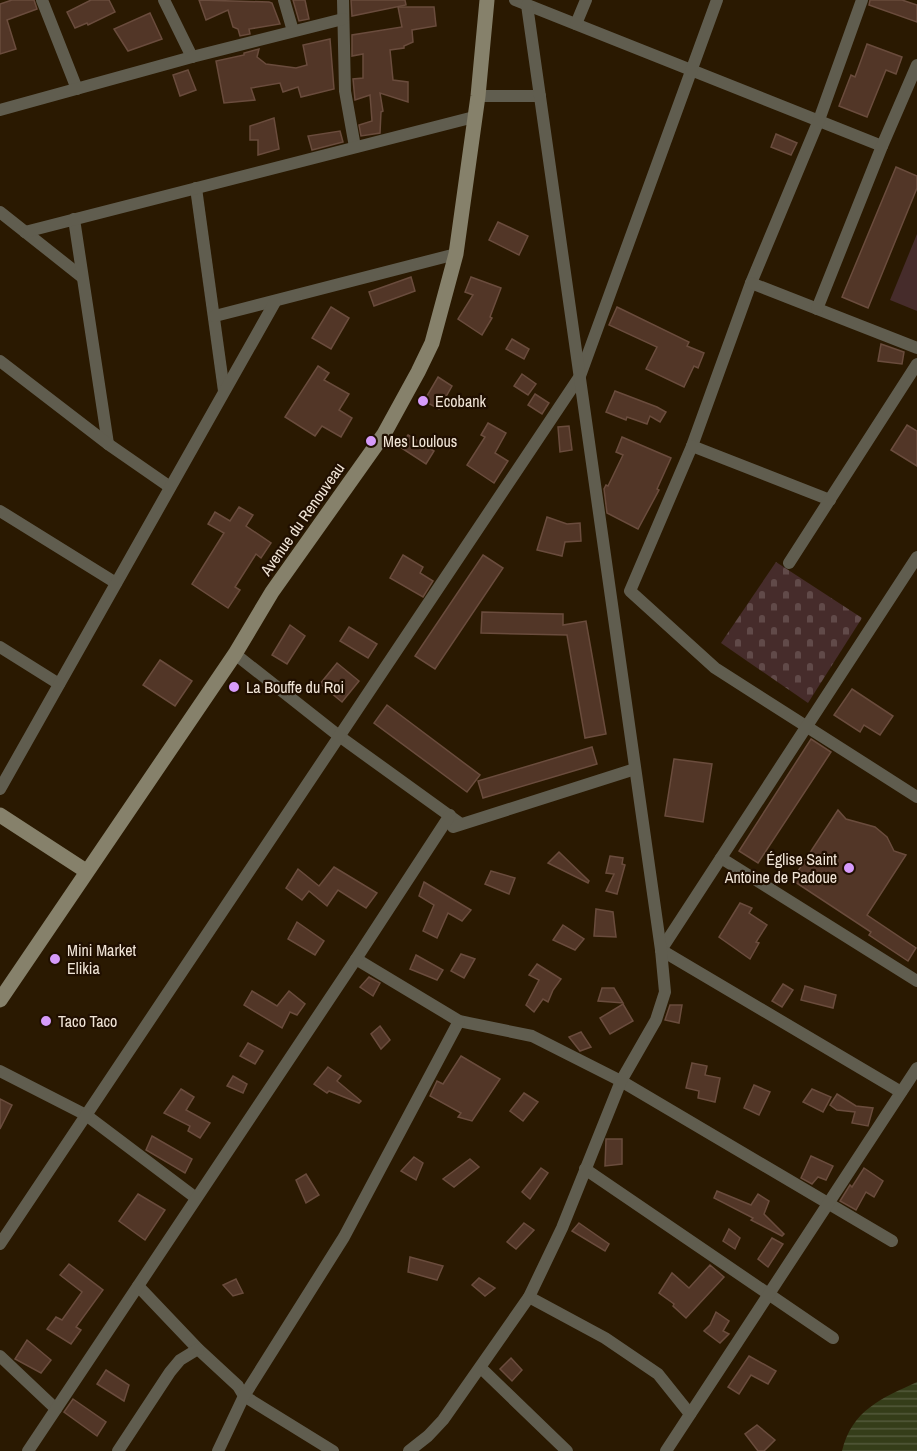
<svg xmlns="http://www.w3.org/2000/svg" width="917" height="1451" viewBox="0 0 917 1451" font-family="'Archivo Narrow',sans-serif">
<defs>
<pattern id="cemetery-stones" width="16" height="16" patternUnits="userSpaceOnUse" patternTransform="scale(1.5)"><rect width="16" height="16" fill="#462c2b"/><path d="M2 7V4a2 2 0 0 1 4 0v3zM10 15v-3a2 2 0 0 1 4 0v3z" fill="#614a49"/></pattern>
<pattern id="water-rules" width="6" height="5" patternUnits="userSpaceOnUse" patternTransform="scale(1.5)"><rect width="6" height="5" fill="#353d19"/><path d="M0 2.5h6" fill="none" stroke="#53593a"/></pattern>
</defs>
<rect width="100%" height="100%" fill="#2a1901"/>
<polygon fill="url(#cemetery-stones)" points="776,562 862,618 808,703 721,643"/>
<polygon fill="#462c2b" points="917,234 917,311 890,300"/>
<path fill="url(#water-rules)" d="M917,1382V1451H842C852,1410 882,1398 917,1382Z"/>
<g fill="#523627" stroke="#6a4c3d" stroke-width="1.5">
<polygon points="12,0 34,0 37,9 7,20 16,49 0,54 0,4"/>
<polygon points="91,0 109,0 115,12 88,25 87,23 75,28 67,12"/>
<polygon points="199,0 269,2 272,3 280,24 249,29 250,34 240,36 238,29 233,27 228,10 206,20"/>
<polygon points="293,0 305,0 309,19 299,21"/>
<polygon points="351,0 405,0 406,5 352,16"/>
<polygon points="870,0 902,0 917,5 917,22 869,5"/>
<polygon points="398,7 434,7 436,26 412,30 413,42 404,46 404,48 390,50 393,80 408,82 408,102 380,93 383,111 381,112 380,133 361,136 359,125 372,121 370,95 355,100 353,79 363,78 363,54 352,56 352,35 402,27"/>
<polygon points="150,13 162,39 128,51 114,29"/>
<polygon points="330,39 334,89 301,97 298,87 283,92 280,83 251,88 255,100 224,103 216,61 244,55 244,53 259,49 257,57 266,64 296,68 307,65 303,45"/>
<polygon points="867,44 902,57 896,74 886,70 867,117 839,106 851,75 855,77"/>
<polygon points="188,70 196,90 180,96 173,75"/>
<polygon points="274,118 279,149 258,155 258,140 250,140 250,126"/>
<polygon points="340,131 343,142 312,150 308,136"/>
<polygon points="776,134 797,143 791,155 771,147"/>
<polygon points="896,167 917,176 917,188 868,308 842,297"/>
<polygon points="498,222 528,236 519,255 489,240"/>
<polygon points="411,277 415,291 374,306 369,292"/>
<polygon points="471,277 501,288 490,317 492,318 482,335 458,319 473,295 465,292"/>
<polygon points="331,307 349,318 331,349 312,338"/>
<polygon points="617,307 689,342 687,346 704,353 698,368 694,366 684,387 646,369 657,347 609,325"/>
<polygon points="512,339 529,349 524,359 506,349"/>
<polygon points="881,344 904,352 902,364 878,361"/>
<polygon points="318,366 329,373 324,380 349,394 339,410 352,418 341,437 322,426 315,436 285,417"/>
<polygon points="522,374 536,384 528,395 514,386"/>
<polygon points="438,377 452,386 439,409 424,401"/>
<polygon points="615,391 657,407 666,412 660,422 650,416 647,424 627,417 626,420 606,412"/>
<polygon points="535,394 549,403 542,414 528,405"/>
<polygon points="488,423 506,433 495,453 508,461 494,483 467,465 485,437 481,435"/>
<polygon points="907,425 917,431 917,466 891,450"/>
<polygon points="569,426 572,450 560,452 558,427"/>
<polygon points="408,435 434,451 426,464 400,447"/>
<polygon points="622,437 671,458 657,489 659,490 638,529 607,513 604,489 606,485 608,486 623,455 616,452"/>
<polygon points="239,507 253,515 246,526 271,543 261,558 256,554 235,587 240,590 228,608 192,584 224,533 208,524 215,512 230,521"/>
<polygon points="547,517 567,524 580,523 581,541 565,542 562,556 537,550"/>
<polygon points="403,555 423,567 420,573 433,581 423,597 390,578"/>
<polygon points="483,555 503,568 435,669 415,656"/>
<polygon points="482,612 563,614 563,625 586,621 606,734 585,738 567,635 481,633"/>
<polygon points="290,625 305,636 287,664 272,655"/>
<polygon points="349,627 377,644 368,658 340,641"/>
<polygon points="160,660 192,681 175,706 143,685"/>
<polygon points="337,663 359,681 342,702 320,684"/>
<polygon points="852,689 893,716 880,735 864,725 860,732 834,715"/>
<polygon points="387,705 480,775 467,792 374,723"/>
<polygon points="811,739 831,752 758,863 739,851"/>
<polygon points="592,747 597,764 483,798 478,781"/>
<polygon points="674,759 712,764 703,822 665,816"/>
<polygon points="838,810 846,819 875,827 887,837 894,851 906,855 867,915 916,948 908,961 869,935 871,932 792,880"/>
<polygon points="559,852 589,881 588,883 548,863"/>
<polygon points="610,856 623,858 622,864 625,865 617,894 606,891 614,874 606,873"/>
<polygon points="334,867 377,893 366,908 338,890 327,906 309,891 302,900 286,888 298,869 319,886"/>
<polygon points="491,871 515,878 509,894 485,884"/>
<polygon points="424,882 471,910 462,921 448,913 437,938 423,931 434,905 419,896"/>
<polygon points="740,903 752,908 749,913 767,925 756,942 759,943 750,959 719,937"/>
<polygon points="596,909 613,912 616,937 594,936"/>
<polygon points="297,922 324,941 315,955 288,939"/>
<polygon points="563,925 584,939 575,950 553,940"/>
<polygon points="461,954 475,959 464,978 451,971"/>
<polygon points="416,955 443,970 437,980 410,969"/>
<polygon points="537,964 561,979 553,990 548,1002 543,999 534,1012 526,1005 539,980 529,975"/>
<polygon points="369,977 380,983 373,996 360,987"/>
<polygon points="783,984 793,990 782,1007 772,1001"/>
<polygon points="805,986 836,995 833,1008 801,1000"/>
<polygon points="602,988 614,988 623,1003 598,1001"/>
<polygon points="252,991 277,1006 289,991 305,1004 297,1015 290,1012 282,1028 244,1005"/>
<polygon points="623,1004 633,1021 610,1034 600,1018"/>
<polygon points="670,1005 682,1005 679,1023 665,1020"/>
<polygon points="380,1026 390,1040 381,1049 371,1034"/>
<polygon points="581,1032 591,1047 580,1051 569,1037"/>
<polygon points="248,1043 263,1051 255,1064 240,1056"/>
<polygon points="461,1056 500,1079 472,1121 458,1117 461,1113 430,1096 437,1081 443,1084"/>
<polygon points="692,1063 707,1066 705,1075 720,1078 715,1102 698,1098 699,1091 686,1088"/>
<polygon points="328,1067 341,1076 337,1081 361,1101 359,1103 329,1091 327,1093 314,1084"/>
<polygon points="233,1076 247,1084 243,1093 227,1086"/>
<polygon points="754,1085 770,1092 759,1115 744,1108"/>
<polygon points="181,1089 194,1097 186,1110 210,1123 200,1138 188,1131 190,1126 164,1113"/>
<polygon points="812,1089 831,1097 823,1112 803,1102"/>
<polygon points="524,1093 538,1102 523,1121 510,1111"/>
<polygon points="837,1094 856,1106 873,1108 868,1126 852,1123 855,1112 837,1110 830,1105"/>
<polygon points="0,1099 12,1105 0,1129"/>
<polygon points="152,1136 192,1159 185,1173 146,1150"/>
<polygon points="606,1139 622,1139 622,1164 605,1166"/>
<polygon points="811,1156 833,1166 826,1180 818,1177 812,1184 801,1178"/>
<polygon points="414,1157 423,1163 416,1180 401,1171"/>
<polygon points="470,1159 479,1167 454,1187 443,1179"/>
<polygon points="541,1168 548,1173 530,1199 522,1192"/>
<polygon points="864,1168 883,1181 874,1197 866,1192 856,1210 840,1201 850,1185 852,1187"/>
<polygon points="306,1174 319,1195 306,1203 296,1180"/>
<polygon points="717,1191 751,1205 758,1194 769,1201 764,1214 784,1234 782,1236 751,1220 753,1218 714,1198"/>
<polygon points="138,1194 165,1210 145,1240 119,1221"/>
<polygon points="524,1223 534,1230 516,1249 507,1242"/>
<polygon points="579,1223 609,1244 605,1251 572,1231"/>
<polygon points="729,1229 740,1238 735,1249 723,1241"/>
<polygon points="772,1238 783,1244 768,1267 758,1259"/>
<polygon points="410,1257 443,1266 437,1280 408,1272"/>
<polygon points="69,1264 103,1290 76,1327 81,1330 71,1344 47,1329 56,1317 62,1320 82,1292 60,1275"/>
<polygon points="710,1265 724,1277 686,1318 673,1306 674,1304 659,1293 672,1273 689,1288"/>
<polygon points="479,1278 495,1288 485,1296 472,1285"/>
<polygon points="236,1279 243,1293 233,1296 223,1285"/>
<polygon points="716,1312 729,1321 723,1331 729,1334 720,1343 704,1331 710,1325"/>
<polygon points="27,1340 51,1360 41,1373 15,1359"/>
<polygon points="749,1356 776,1371 768,1384 751,1375 739,1394 728,1387"/>
<polygon points="511,1358 522,1370 512,1381 500,1369"/>
<polygon points="106,1370 129,1385 124,1401 97,1384"/>
<polygon points="73,1399 106,1422 97,1436 64,1412"/>
<polygon points="757,1425 775,1440 764,1451 758,1451 745,1434"/>
</g>
<g fill="none" stroke-linecap="round" stroke-linejoin="round">
<g stroke="#605d4f" stroke-width="12">
<polyline points="42,0 77,89"/>
<polyline points="164,0 192,57"/>
<polyline points="284,0 293,31"/>
<polyline points="343,0 345,91 355,147"/>
<polyline points="515,0 882,146"/>
<polyline points="862,0 819,120 751,283 692,446 630,591 715,668 917,797"/>
<polyline points="576,24 586,0"/>
<polyline points="478,96 540,96"/>
<polyline points="0,110 192,57 343,19"/>
<polyline points="196,188 224,391"/>
<polyline points="0,212 82,277"/>
<polyline points="74,219 108,444"/>
<polyline points="25,232 474,117"/>
<polyline points="751,283 917,348"/>
<polyline points="817,309 882,146 917,65"/>
<polyline points="215,316 456,254"/>
<polyline points="0,361 108,444 170,487"/>
<polyline points="692,446 830,500"/>
<polyline points="0,511 116,583"/>
<polyline points="789,563 917,364"/>
<polyline points="0,647 59,684"/>
<polyline points="235,654 339,736 461,824"/>
<polyline points="0,789 275,302"/>
<polyline points="453,827 635,769"/>
<polyline points="721,858 917,981"/>
<polyline points="661,950 917,557"/>
<polyline points="661,950 901,1092"/>
<polyline points="356,959 459,1021 532,1036 621,1081 892,1241"/>
<polyline points="0,1071 86,1115 196,1198"/>
<polyline points="585,1169 833,1338"/>
<polyline points="0,1244 580,376 717,0"/>
<polyline points="138,1286 198,1349 238,1386 244,1396 333,1451"/>
<polyline points="529,1297 605,1338 658,1374 690,1414"/>
<polyline points="0,1356 56,1409"/>
<polyline points="481,1368 567,1451"/>
<polyline points="28,1451 356,959 450,815"/>
<polyline points="118,1451 170,1372 180,1360 198,1349"/>
<polyline points="218,1451 244,1396 344,1237 459,1021"/>
<polyline points="409,1451 428,1436 443,1420 529,1297 562,1228 621,1081 656,1020 665,992 661,950 527,5"/>
<polyline points="666,1451 917,1068"/>
</g>
<g stroke="#86816b" stroke-width="15">
<polyline points="0,815 86,871"/>
<polyline points="0,1000 235,654 272,592 384,434 418,372 432,343 456,254 478,96 487,0"/>
</g>
</g>
<g fill="#d69bfa" stroke="#200f00" stroke-width="2">
<circle cx="423" cy="401" r="6"/>
<circle cx="371" cy="441" r="6"/>
<circle cx="234" cy="687" r="6"/>
<circle cx="849" cy="868" r="6"/>
<circle cx="55" cy="959" r="6"/>
<circle cx="46" cy="1021" r="6"/>
</g>
<g text-anchor="middle" stroke-width="4.5" stroke-linejoin="round" paint-order="stroke">
<g font-size="16" fill="#f1e5d7" stroke="#200f00" text-anchor="start">
<text x="435" y="407">Ecobank</text>
<text x="383" y="447">Mes Loulous</text>
<text x="246" y="693">La Bouffe du Roi</text>
<text x="837" y="865" text-anchor="end">Église Saint<tspan x="837" dy="18">Antoine de Padoue</tspan></text>
<text x="67" y="956">Mini Market<tspan x="67" dy="18">Elikia</tspan></text>
<text x="58" y="1027">Taco Taco</text>
</g>
<g font-size="16" fill="#f1e5d7" stroke="#200f00">
<text transform="translate(302 519) rotate(-55)" y="6">Avenue du Renouveau</text>
</g>
</g>
</svg>
